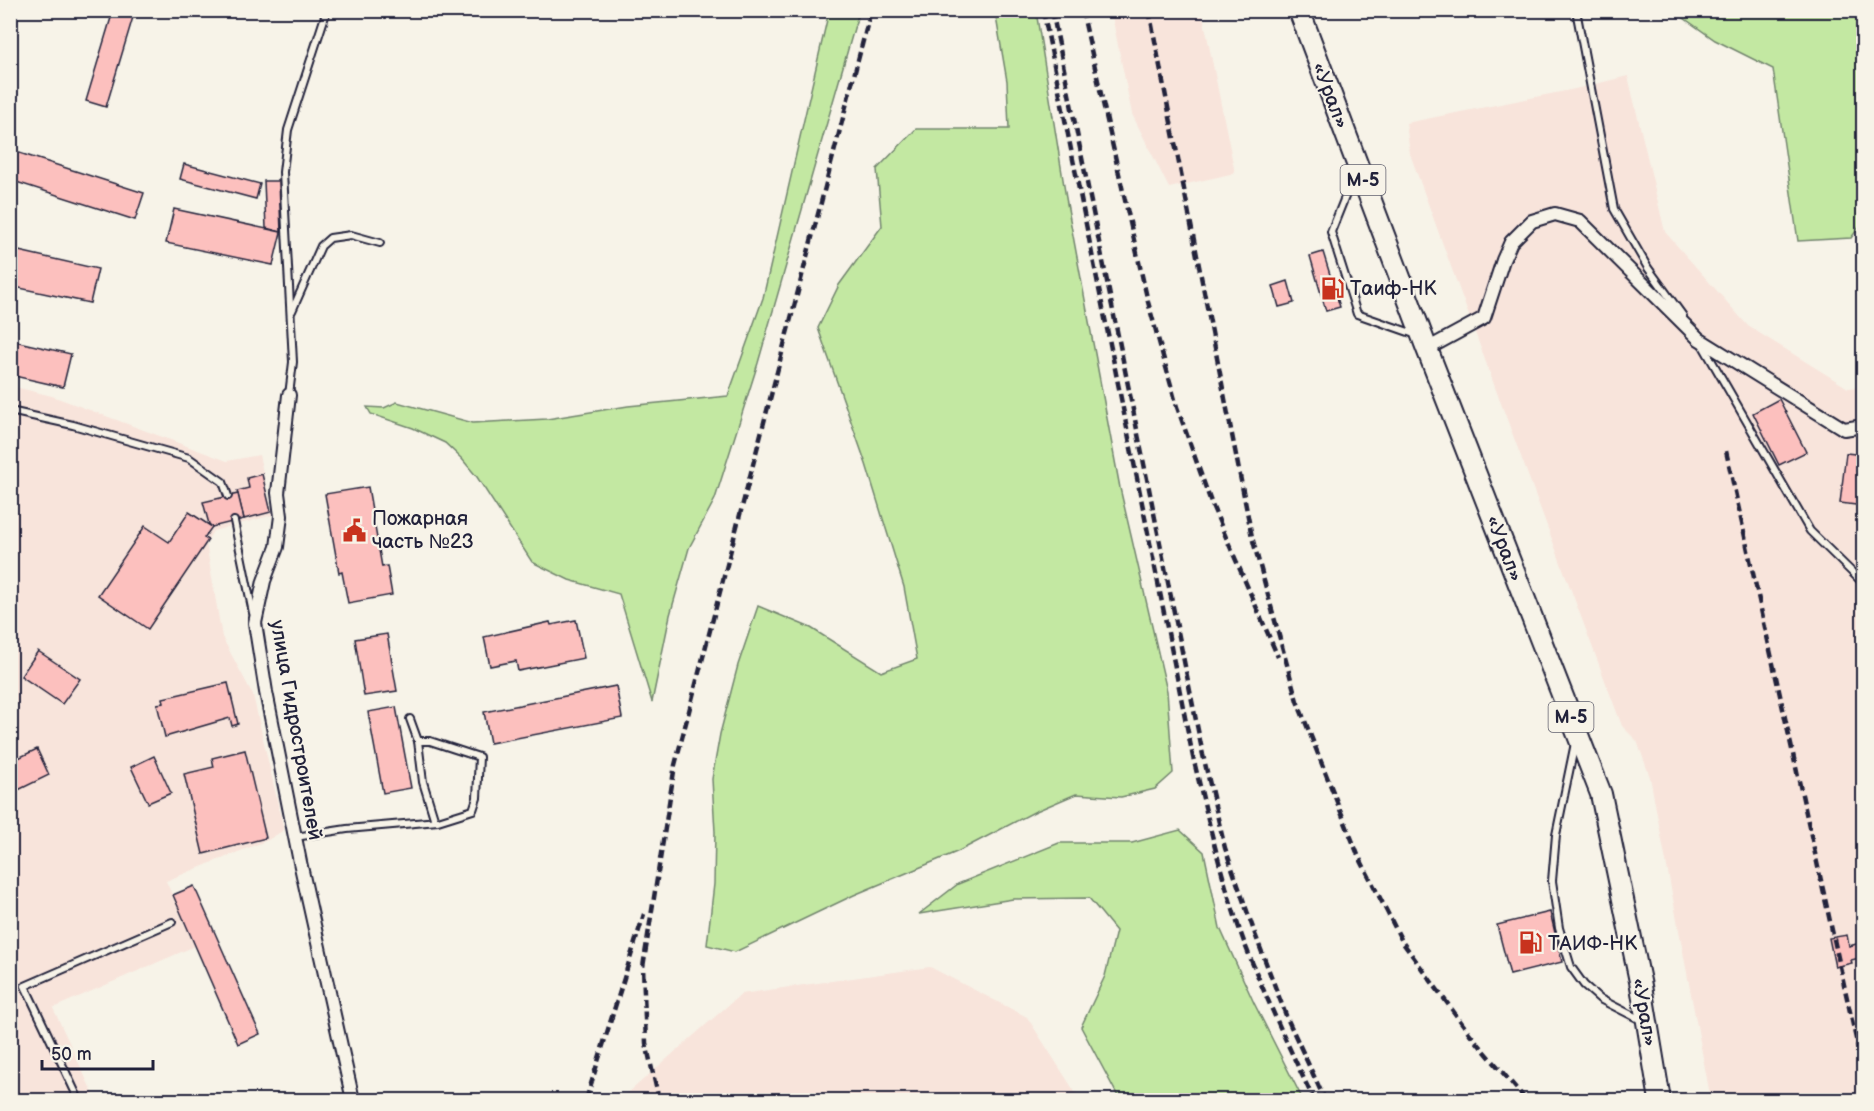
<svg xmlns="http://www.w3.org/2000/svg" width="1874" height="1111" viewBox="0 0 1874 1111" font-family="'Balsamiq Sans',sans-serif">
<rect width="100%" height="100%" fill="#f7f3e8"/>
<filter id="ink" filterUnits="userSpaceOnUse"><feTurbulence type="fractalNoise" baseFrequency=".0167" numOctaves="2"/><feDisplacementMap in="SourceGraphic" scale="12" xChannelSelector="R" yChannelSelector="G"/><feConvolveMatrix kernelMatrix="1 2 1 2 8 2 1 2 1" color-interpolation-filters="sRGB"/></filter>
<g filter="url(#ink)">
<g fill="#f8e4db">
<polygon points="1111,11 1202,11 1235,173 1169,188 1132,114"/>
<polygon points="1628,76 1665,232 1748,326 1848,388 1863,387 1863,1100 1711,1100 1650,777 1637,741 1622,726 1496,390 1410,154 1406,123 1575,89"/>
<polygon points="11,386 52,396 227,461 259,455 273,515 213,531 206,543 222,637 253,695 284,830 268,840 166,881 195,946 53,1008 96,1100 11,1100"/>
<polygon points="930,967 1027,1017 1080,1100 620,1100 741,994"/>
</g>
<g fill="#c3e8a2" stroke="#72856e" stroke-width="1.5">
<polygon points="829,11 859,11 758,363 715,499 689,548 670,615 652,702 619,594 569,580 532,562 477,477 462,459 445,443 413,428 371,414 367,407 384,408 397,402 473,423 547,419 628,406 728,396 763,298"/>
<polygon points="995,11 1036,11 1066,198 1120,488 1167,691 1173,773 1155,789 1121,797 1076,794 1034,812 959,851 854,895 735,952 707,945 714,884 715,832 712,779 720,734 738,665 758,606 811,628 881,672 917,659 904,587 866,464 818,328 839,285 882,226 877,169 916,129 1009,129 1007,81"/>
<polygon points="1674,11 1863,11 1863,222 1851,238 1798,241 1773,69 1715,40"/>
<polygon points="1180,830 1204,852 1220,928 1254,1003 1303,1100 1120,1100 1081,1027 1105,976 1116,931 1089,898 1013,899 919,914 958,884 1059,843 1132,843"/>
</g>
<g fill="#fcc0be" stroke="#22223b" stroke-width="1.5">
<polygon points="113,11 133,17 106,107 86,101"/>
<polygon points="10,150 144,193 135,220 10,180"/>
<polygon points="184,164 260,184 256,199 180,179"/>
<polygon points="264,181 279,181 281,232 266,228"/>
<polygon points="174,209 281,232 273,265 166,243"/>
<polygon points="10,249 98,269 90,303 10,286"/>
<polygon points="1323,252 1340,307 1326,311 1310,256"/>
<polygon points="1288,281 1294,303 1279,307 1273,286"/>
<polygon points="10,340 71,354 63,387 10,375"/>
<polygon points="1779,399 1806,452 1779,465 1753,413"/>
<polygon points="1846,453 1864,455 1864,506 1840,503"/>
<polygon points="262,474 271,512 244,519 237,491 249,488 247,478"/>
<polygon points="368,487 382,567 387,566 392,595 348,603 342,572 339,573 325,494"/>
<polygon points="238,494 244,519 212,527 209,524 203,502"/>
<polygon points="189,512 212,527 204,538 208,540 148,629 98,595 145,526 169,542"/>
<polygon points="576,620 584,658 518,671 516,661 490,666 484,637 550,622 551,625"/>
<polygon points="387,634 397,691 364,696 355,639"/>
<polygon points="38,651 80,679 62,704 21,676"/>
<polygon points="228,683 238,724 232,726 230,718 165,737 157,704 164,703 163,698"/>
<polygon points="616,686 622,718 490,743 484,712"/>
<polygon points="396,707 411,788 383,793 368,712"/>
<polygon points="37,749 49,775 10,794 10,762"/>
<polygon points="245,750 266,838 203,854 184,774 214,767 212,758"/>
<polygon points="154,756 171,793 148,803 131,767"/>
<polygon points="194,886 260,1034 238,1044 173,895"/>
<polygon points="1550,912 1562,962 1510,975 1497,925"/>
<polygon points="1847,935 1849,946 1864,942 1864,957 1851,960 1852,963 1835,967 1829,938"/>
</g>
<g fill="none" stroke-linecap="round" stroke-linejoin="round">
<defs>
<g id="service">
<polyline points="1576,10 1614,209 1648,268 1683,316"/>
<polyline points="1355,172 1331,232 1357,314 1417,335"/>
<polyline points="292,311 321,246 330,238 351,235 380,243"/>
<polyline points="1702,344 1810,531 1864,584"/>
<polyline points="289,395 293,362 283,172 288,130 327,10"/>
<polyline points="10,411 73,425 189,458 223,482 228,496"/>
<polyline points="234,521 253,613"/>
<polyline points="418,741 423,782 435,821"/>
<polyline points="1575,743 1556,835 1552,881 1559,928 1571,967 1584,985 1600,999 1643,1021"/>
<polyline points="295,837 347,829 438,821 473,810 477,798 479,757 430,741 418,741 410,719"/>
<polyline points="79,1100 25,986 172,922"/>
</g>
<g id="minor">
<polyline points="1427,349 1484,318 1503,260 1511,242 1532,221 1555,214 1580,221 1699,339 1844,429 1864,426"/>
<polyline points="289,395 278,493 281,516 277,547 264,581 255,623 266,692 300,862 353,1100"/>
</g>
<polyline id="trunk" points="1299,10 1427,349 1601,794 1641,986 1660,1100"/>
</defs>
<use href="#service" stroke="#22223b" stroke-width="10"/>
<use href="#minor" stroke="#22223b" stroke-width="16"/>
<use href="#trunk" stroke="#22223b" stroke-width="24"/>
<use href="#service" stroke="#f7f3e8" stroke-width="6"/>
<use href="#minor" stroke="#f7f3e8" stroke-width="12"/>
<use href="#trunk" stroke="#f7f3e8" stroke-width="20"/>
<g stroke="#22223b" stroke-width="4.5" stroke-dasharray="9 4.5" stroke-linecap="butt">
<path d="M1043,10L1193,757C1208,819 1222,882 1244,942C1265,996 1289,1048 1314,1100"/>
<polyline points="1052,10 1203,755 1225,848 1255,934 1287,1018 1325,1100"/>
<polyline points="1082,10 1148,302 1177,407 1212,505 1278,657"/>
<polyline points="1149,10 1252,537 1297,701 1358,855 1403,943 1470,1034 1526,1100"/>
<polyline points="1726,451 1864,1075"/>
<polyline points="1860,1066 1864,1093"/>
<polyline points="586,1100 644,914"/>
<polyline points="659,1100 646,1043 643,967 675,765 871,10"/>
</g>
</g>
</g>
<defs>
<symbol id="fuel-bare" viewBox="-9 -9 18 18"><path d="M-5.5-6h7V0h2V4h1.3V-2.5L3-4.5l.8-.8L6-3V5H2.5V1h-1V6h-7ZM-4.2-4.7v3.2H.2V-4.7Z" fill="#c8321e" stroke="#f7f3e8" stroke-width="2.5" paint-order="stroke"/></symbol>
<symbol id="civic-bare" viewBox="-9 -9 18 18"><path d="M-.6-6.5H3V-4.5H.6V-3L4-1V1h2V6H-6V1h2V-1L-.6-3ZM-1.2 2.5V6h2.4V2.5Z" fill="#c8321e" stroke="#f7f3e8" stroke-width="2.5" paint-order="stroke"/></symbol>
</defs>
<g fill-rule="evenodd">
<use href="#fuel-bare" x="1316" y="272" width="33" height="33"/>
<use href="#civic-bare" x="338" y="514" width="33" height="33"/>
<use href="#fuel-bare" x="1514" y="926" width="33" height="33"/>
</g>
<g text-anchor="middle" stroke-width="4.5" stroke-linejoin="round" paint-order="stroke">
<g fill="#f7f3e8" stroke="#62616f" stroke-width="1.5">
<rect x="1340.5" y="165" width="45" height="30" rx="4.5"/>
<rect x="1548.5" y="702" width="45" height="30" rx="4.5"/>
</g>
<g font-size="18" font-weight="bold" fill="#22223b">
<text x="1363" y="186">М-5</text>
<text x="1571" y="723">М-5</text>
</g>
<g font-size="20" fill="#22223b" stroke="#f7f3e8">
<text transform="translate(1331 95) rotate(69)" y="7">«Урал»</text>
<text transform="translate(1505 548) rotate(69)" y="7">«Урал»</text>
<text transform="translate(297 730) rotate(80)" y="7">улица Гидростроителей</text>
<text transform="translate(1645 1012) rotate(80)" y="7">«Урал»</text>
</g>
<g font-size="20" fill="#22223b" stroke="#f7f3e8" text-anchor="start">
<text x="1350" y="295">Таиф-НК</text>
<text x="372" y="525">Пожарная<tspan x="372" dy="23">часть №23</tspan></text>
<text x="1548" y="950">ТАИФ-НК</text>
</g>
</g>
<rect width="1874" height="1111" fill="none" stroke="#f7f3e8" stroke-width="36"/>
<rect x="18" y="18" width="1838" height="1075" fill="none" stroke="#22223b" stroke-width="2" filter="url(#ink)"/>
<path d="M42 1060v9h111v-9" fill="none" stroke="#22223b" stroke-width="3"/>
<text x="51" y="1060" font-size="18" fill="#22223b" stroke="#f7f3e8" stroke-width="4.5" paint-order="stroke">50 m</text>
</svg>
